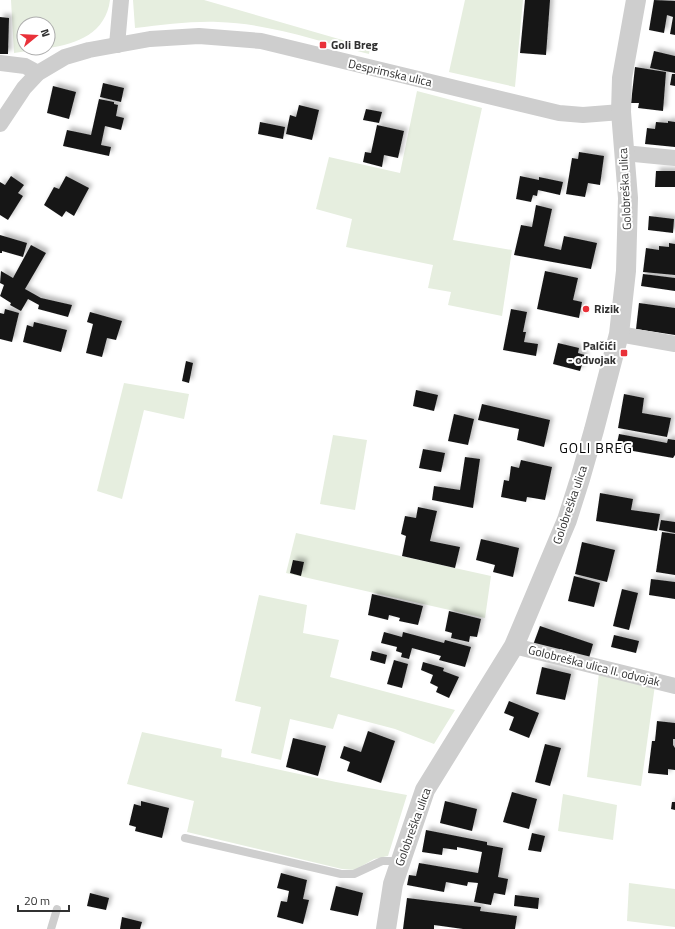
<svg xmlns="http://www.w3.org/2000/svg" width="675" height="929" viewBox="0 0 675 929" font-family="'Titillium Web',sans-serif">
<defs>
<filter id="shadow"><feDropShadow dx="3.5" dy="-3.5" stdDeviation="2" flood-color="#0004"/></filter>
</defs>
<rect width="100%" height="100%" fill="#fff"/>
<g fill="#e6eedf">
<path d="M11,0H110C106,33 77,44 48,48V24H24V48H47L14,53Z"/>
<path d="M133,0H204L370,48L369,54C321,42 268,23 218,22C191,21 163,25 135,28Z"/>
<polygon points="465,0 523,0 515,87 449,72"/>
<polygon points="417,91 482,108 453,240 512,250 502,316 448,305 451,292 428,288 433,265 346,247 352,219 316,209 329,157 400,173"/>
<polygon points="124,383 189,394 184,419 144,410 122,499 97,491"/>
<polygon points="333,435 367,440 355,510 320,504"/>
<polygon points="296,533 491,576 485,618 286,573"/>
<polygon points="259,595 307,605 303,633 339,640 330,677 455,710 434,744 395,729 338,714 333,729 290,719 281,760 251,753 261,707 235,701"/>
<polygon points="599,673 655,685 641,786 587,777"/>
<polygon points="142,732 222,749 221,757 336,782 407,795 388,856 374,859 355,870 342,869 187,832 194,801 127,784"/>
<polygon points="563,794 617,805 613,840 558,831"/>
<polygon points="629,883 675,889 675,927 627,921"/>
</g>
<g fill="#181818" filter="url(#shadow)">
<polygon points="525,0 550,0 546,55 520,53"/>
<polygon points="654,0 675,1 675,35 670,34 673,17 667,15 664,33 649,30"/>
<polygon points="0,17 9,18 8,54 0,54"/>
<polygon points="654,51 675,56 675,73 650,68"/>
<polygon points="635,67 666,72 663,111 638,108 639,103 631,103"/>
<polygon points="672,74 675,74 675,86 670,85"/>
<polygon points="103,83 124,88 121,102 100,97"/>
<polygon points="53,86 76,92 69,119 47,113"/>
<polygon points="99,99 114,102 114,104 118,105 116,116 124,118 121,130 105,126 101,145 111,147 109,156 63,146 67,130 91,135"/>
<polygon points="299,105 319,110 312,140 286,134 290,115 296,117"/>
<polygon points="366,109 382,112 379,123 363,120"/>
<polygon points="668,121 675,122 675,147 645,144 647,128 655,129 656,122 668,123"/>
<polygon points="260,122 285,127 283,139 258,134"/>
<polygon points="377,125 404,131 398,158 384,155 382,167 363,162 365,152 371,153"/>
<polygon points="579,152 604,156 600,185 588,183 585,197 566,194 572,158 578,159"/>
<polygon points="656,171 675,171 675,187 655,187"/>
<polygon points="11,176 24,185 18,193 23,196 8,220 0,215 0,182 5,185"/>
<polygon points="66,176 89,188 74,216 66,211 62,217 44,205 54,187 59,189"/>
<polygon points="520,176 539,180 539,177 563,182 560,195 538,190 537,196 533,195 531,202 516,199"/>
<polygon points="536,205 552,209 544,246 561,250 564,236 597,243 591,269 514,255 521,225 532,227"/>
<polygon points="649,216 674,219 673,233 648,230"/>
<polygon points="0,235 27,243 23,257 2,251 2,253 0,253"/>
<polygon points="669,243 675,244 675,275 643,272 646,248 659,250 659,246 669,247"/>
<polygon points="31,245 46,253 25,289 41,298 72,305 68,317 38,309 39,305 28,299 21,311 10,305 11,303 0,296 4,285 0,283 1,271 13,278"/>
<polygon points="545,271 578,278 573,300 582,302 579,318 537,309"/>
<polygon points="643,274 675,278 675,291 641,286"/>
<polygon points="639,303 675,308 675,335 636,329"/>
<polygon points="5,309 19,313 12,342 0,339 0,313 4,314"/>
<polygon points="511,309 527,312 523,332 526,332 524,342 538,344 536,356 503,350"/>
<polygon points="90,312 122,321 116,340 107,338 102,357 86,353 93,324 87,322"/>
<polygon points="34,322 67,330 61,352 23,342 27,325 33,327"/>
<polygon points="558,343 579,348 578,353 585,355 580,371 553,364"/>
<polygon points="186,361 193,363 189,383 182,381"/>
<polygon points="416,390 438,395 434,411 413,406"/>
<polygon points="624,394 644,398 642,413 671,418 667,437 618,428"/>
<polygon points="482,404 550,420 544,447 517,440 519,429 478,420"/>
<polygon points="454,414 474,419 468,445 448,441"/>
<polygon points="619,434 667,443 668,439 675,440 675,455 673,458 616,448"/>
<polygon points="423,449 445,453 441,472 419,468"/>
<polygon points="465,457 480,459 473,508 432,500 434,486 460,490"/>
<polygon points="521,460 552,467 545,500 527,497 526,502 501,497 504,480 509,481 511,466 519,468"/>
<polygon points="600,493 633,499 631,510 660,514 657,531 596,521"/>
<polygon points="418,507 437,511 430,541 460,547 455,568 402,556 406,536 401,534 405,516 416,518"/>
<polygon points="661,520 675,522 675,533 659,530"/>
<polygon points="662,532 675,534 675,575 656,572"/>
<polygon points="481,539 519,548 513,577 493,572 495,565 476,560"/>
<polygon points="582,542 615,550 607,582 575,574"/>
<polygon points="293,560 304,562 301,576 290,573"/>
<polygon points="574,576 600,583 594,607 568,601"/>
<polygon points="651,579 675,582 675,599 649,595"/>
<polygon points="622,589 638,593 629,630 613,626"/>
<polygon points="372,594 423,606 418,625 399,621 400,618 389,615 388,620 368,615"/>
<polygon points="449,611 481,619 477,637 470,636 469,642 451,638 452,633 445,631"/>
<polygon points="540,626 593,644 589,658 560,649 559,653 533,645"/>
<polygon points="384,632 402,637 403,632 444,643 445,640 471,647 465,667 439,660 441,656 412,648 409,659 401,657 402,653 396,651 397,647 381,643"/>
<polygon points="614,635 639,641 636,653 611,647"/>
<polygon points="372,651 387,655 385,664 370,660"/>
<polygon points="394,660 408,664 402,688 387,684"/>
<polygon points="423,662 444,668 443,671 459,677 449,698 436,692 438,687 430,683 433,675 421,670"/>
<polygon points="542,667 571,674 565,700 536,694"/>
<polygon points="509,701 539,713 529,738 509,730 514,717 504,713"/>
<polygon points="657,721 675,723 675,739 673,739 673,745 675,748 675,770 668,769 668,775 648,773 652,741 655,741"/>
<polygon points="368,731 395,741 381,783 347,771 350,762 340,758 344,746 361,752"/>
<polygon points="293,738 326,746 318,776 286,767"/>
<polygon points="545,744 561,748 550,786 535,782"/>
<polygon points="512,792 537,799 529,829 503,822"/>
<polygon points="141,801 169,808 162,838 135,831 136,827 129,825 134,804 141,806"/>
<polygon points="445,801 477,809 472,831 440,823"/>
<polygon points="672,802 675,802 675,810 671,809"/>
<polygon points="426,830 487,842 487,845 503,848 498,877 508,879 505,895 494,893 491,905 474,902 478,883 468,882 467,886 446,882 444,892 407,885 409,875 416,876 419,863 478,873 482,852 457,847 457,850 443,848 442,855 422,852"/>
<polygon points="532,833 545,836 541,852 528,850"/>
<polygon points="281,873 307,880 303,899 309,900 303,924 277,917 281,901 287,902 289,891 277,888"/>
<polygon points="336,886 363,893 358,916 330,910"/>
<polygon points="90,893 109,898 106,910 87,906"/>
<polygon points="515,895 539,898 538,909 514,906"/>
<polygon points="407,898 481,907 480,911 517,916 515,929 463,929 434,925 434,929 403,929"/>
<polygon points="122,917 142,922 140,929 120,929"/>
</g>
<g fill="none" stroke-linecap="round" stroke-linejoin="round">
<g stroke="#cecece" stroke-width="8">
<polyline points="185,838 341,874 354,874 382,861 400,861"/>
<polyline points="51,929 57,909"/>
</g>
<g stroke="#cecece" stroke-width="16">
<polyline points="117,45 121,0"/>
<polyline points="0,63 25,66 38,73"/>
<polyline points="0,124 24,88 38,73 65,57 89,50 150,39 199,36 261,41 559,113 583,115 621,112"/>
<polyline points="624,153 675,158"/>
<polyline points="619,334 675,344"/>
<polyline points="514,646 675,686"/>
</g>
<polyline stroke="#cecece" stroke-width="20" points="386,929 393,884 425,790 514,646 567,520 580,479 594,430 619,334 626,271 628,198 621,112 622,78 636,0"/>
</g>
<g fill="#e93139" stroke="#fff" stroke-width="1.5">
<rect x="319" y="41" width="8" height="8" rx="2"/>
<circle cx="586" cy="309" r="4"/>
<rect x="620" y="349" width="8" height="8" rx="2"/>
</g>
<g text-anchor="middle" stroke-width="4" stroke-linejoin="round" paint-order="stroke">
<g font-size="12" font-weight="bold" fill="#313131" stroke="#fff" text-anchor="start">
<text x="331" y="49">Goli Breg</text>
<text x="594" y="313">Rizik</text>
<text x="616" y="350" text-anchor="end">Palčići<tspan x="616" dy="14">- odvojak</tspan></text>
</g>
<g font-size="12" fill="#313131" stroke="#fff">
<text transform="translate(390 73) rotate(13)" y="4">Desprimska ulica</text>
<text transform="translate(625 189) rotate(-93)" y="4">Golobreška ulica</text>
<text transform="translate(570 505) rotate(-71)" y="4">Golobreška ulica</text>
<text transform="translate(594 666) rotate(14)" y="4">Golobreška ulica II. odvojak</text>
<text transform="translate(413 827) rotate(-70)" y="4">Golobreška ulica</text>
</g>
<g font-size="14" letter-spacing="1" fill="#000" stroke="#fff">
<text x="596" y="453">GOLI BREG</text>
</g>
</g>
<g transform="translate(36 36) rotate(72)"><circle r="19" fill="#ffffff" stroke="#adadad"/>
<path d="M0-3L7 15L0 10L-7 15Z" fill="#e93139"/>
<text y="-6" font-size="11" font-weight="bold" text-anchor="middle" fill="#313131">N</text>
</g>
<path d="M18 905v6h51v-6" fill="none" stroke="#313131" stroke-width="2"/>
<text x="24" y="905" font-size="12" fill="#313131" stroke="#ffffff" stroke-width="3" paint-order="stroke">20 m</text>
</svg>
